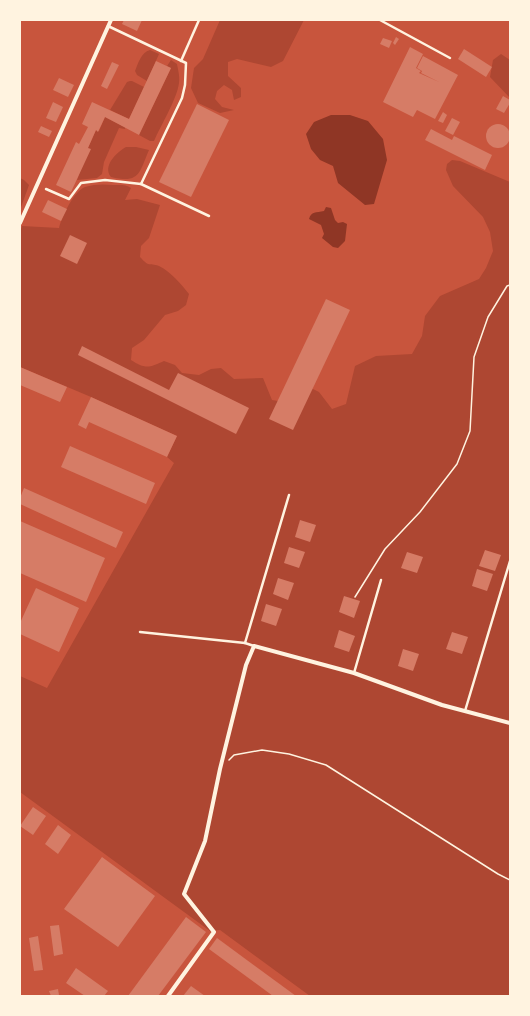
<svg xmlns="http://www.w3.org/2000/svg" width="530" height="1016" viewBox="0 0 530 1016" font-family="Overpass,sans-serif">
<rect width="100%" height="100%" fill="#c8553d"/>
<g fill="#ae4732">
<polygon points="220,20 304,20 283,61 271,67 237,59 228,62 228,76 241,88 241,97 234,100 232,90 224,85 217,91 215,99 222,107 234,110 220,113 198,103 191,88 194,68 203,59"/>
<path d="M150,50L159,54L147,81L137,75L135,71C138,64 141,52 150,50Z"/>
<polygon points="501,54 510,60 510,98 490,77 493,60"/>
<path d="M171,60L177,64C178,70 180,76 179,83C177,99 161,125 154,141H150L139,135L171,68L167,66Z"/>
<polygon points="130,81 132,81 144,87 129,119 110,110 127,82"/>
<polygon points="105,117 125,127 125,129 119,128 104,162 102,174 97,178 77,180 88,148 96,130 99,131"/>
<path d="M126,147H136L149,150C139,173 140,184 111,177C102,166 117,152 126,147Z"/>
<path d="M452,160L460,161L510,182V996H310L220,930L210,931L20,792V676L47,688L174,463L167,457L177,436L91,397L20,367V232L22,226L59,228C62,216 74,191 85,187C94,184 104,184 113,185C119,185 126,184 131,188L125,200L137,199L160,205L149,238L141,246L140,257C150,268 148,262 159,266C170,271 182,285 189,294L186,305L178,311L165,315L144,340L132,348L131,360C145,369 149,368 164,361L175,365L182,373L199,375L211,369L221,368L234,379L263,378L272,400L278,401L309,387L319,392L332,409L346,404L355,366L376,356L412,354L422,336L425,316L440,296L479,279L486,268L493,251L490,232L483,217L453,186L446,170L447,164Z"/>
<polygon points="20,178 24,180 29,185 20,210"/>
</g>
<g fill="#8f3625">
<polygon points="331,115 350,115 368,121 383,139 387,160 374,204 365,205 338,183 333,166 320,160 311,149 306,134 314,122"/>
<path d="M326,207L331,208L335,220L338,223L343,222L347,224L345,241L338,248L333,247L322,238L324,234L321,225L309,219C311,211 316,213 324,211Z"/>
</g>
<g fill="#d67c66">
<polygon points="124,20 142,20 137,31 122,24"/>
<polygon points="396,37 399,39 395,45 393,43"/>
<polygon points="383,38 392,41 389,48 380,44"/>
<polygon points="410,47 423,54 416,68 421,71 419,73 439,82 421,73 422,71 417,68 423,56 458,75 435,119 417,110 413,117 383,102"/>
<polygon points="464,49 492,67 486,77 458,59"/>
<polygon points="156,61 171,68 139,135 105,117 98,132 96,130 88,148 91,149 71,192 56,185 76,142 79,144 88,127 82,124 92,102 129,119"/>
<polygon points="112,62 119,65 107,89 101,86"/>
<polygon points="59,78 74,85 68,97 53,90"/>
<polygon points="503,96 510,100 510,103 504,113 496,109"/>
<polygon points="53,102 63,107 56,122 46,118"/>
<polygon points="197,104 229,120 191,197 159,182"/>
<polygon points="443,112 447,115 443,123 438,121"/>
<polygon points="452,118 460,122 453,135 445,131"/>
<circle cx="498" cy="136" r="12"/>
<polygon points="41,126 52,131 49,137 38,132"/>
<polygon points="431,129 452,140 454,136 492,155 485,170 425,140"/>
<polygon points="48,200 67,209 61,221 42,212"/>
<polygon points="70,235 87,243 77,264 60,256"/>
<polygon points="326,299 350,310 293,430 269,419"/>
<polygon points="82,346 169,390 178,373 249,408 236,434 78,355"/>
<polygon points="20,367 67,387 60,402 20,385"/>
<polygon points="91,397 177,436 167,457 89,422 86,429 78,425"/>
<polygon points="70,446 155,483 146,504 61,467"/>
<polygon points="24,488 123,532 116,548 20,504 20,498"/>
<polygon points="300,520 316,525 310,542 295,537"/>
<polygon points="20,521 105,558 86,602 20,573"/>
<polygon points="289,547 305,552 299,568 284,563"/>
<polygon points="485,550 501,555 495,571 479,566"/>
<polygon points="407,552 423,557 417,573 401,568"/>
<polygon points="477,569 493,574 487,591 472,586"/>
<polygon points="278,578 294,583 288,600 273,594"/>
<polygon points="36,588 79,608 59,652 20,634 20,623"/>
<polygon points="344,596 360,601 354,618 339,612"/>
<polygon points="266,604 282,609 276,626 261,621"/>
<polygon points="339,630 355,636 349,652 334,647"/>
<polygon points="452,632 468,637 462,654 446,649"/>
<polygon points="403,649 419,654 413,671 398,666"/>
<polygon points="33,807 46,816 33,835 20,826"/>
<polygon points="58,825 71,835 58,854 45,844"/>
<polygon points="102,857 155,896 118,947 64,909"/>
<polygon points="186,917 206,932 158,996 128,996"/>
<polygon points="59,925 63,954 54,956 50,926"/>
<polygon points="38,936 43,970 34,971 29,938"/>
<polygon points="217,938 296,996 273,996 209,949"/>
<polygon points="76,968 108,991 104,996 85,996 66,983"/>
<polygon points="191,986 205,996 183,996"/>
<polygon points="58,989 59,995 51,996 49,991"/>
</g>
<g fill="none" stroke-linecap="round" stroke-linejoin="round">
<g stroke="#fff3e0" stroke-width="1.5">
<polyline points="355,597 385,549 420,512 457,464 470,431 474,357 488,317 507,286 510,285"/>
<polyline points="229,760 234,755 262,750 289,754 326,765 498,874 510,880"/>
</g>
<g stroke="#fff3e0" stroke-width="2.5">
<polyline points="380,20 450,58"/>
<polyline points="181,61 199,20"/>
<polyline points="141,184 209,216"/>
<polyline points="46,189 69,199 81,183 105,180 141,184 182,98 185,85 186,63 108,26"/>
<polyline points="140,632 245,643 254,646"/>
<polyline points="245,643 289,495"/>
<polyline points="354,673 381,580"/>
<polyline points="465,711 510,561"/>
</g>
<g stroke="#fff3e0" stroke-width="4">
<polyline points="20,223 111,20"/>
<polyline points="168,996 214,932 184,894 205,841 220,769 246,665 254,646 354,673 442,705 510,723"/>
</g>
</g>
<rect width="530" height="1016" fill="none" stroke="#fff3e0" stroke-width="42"/>
</svg>
